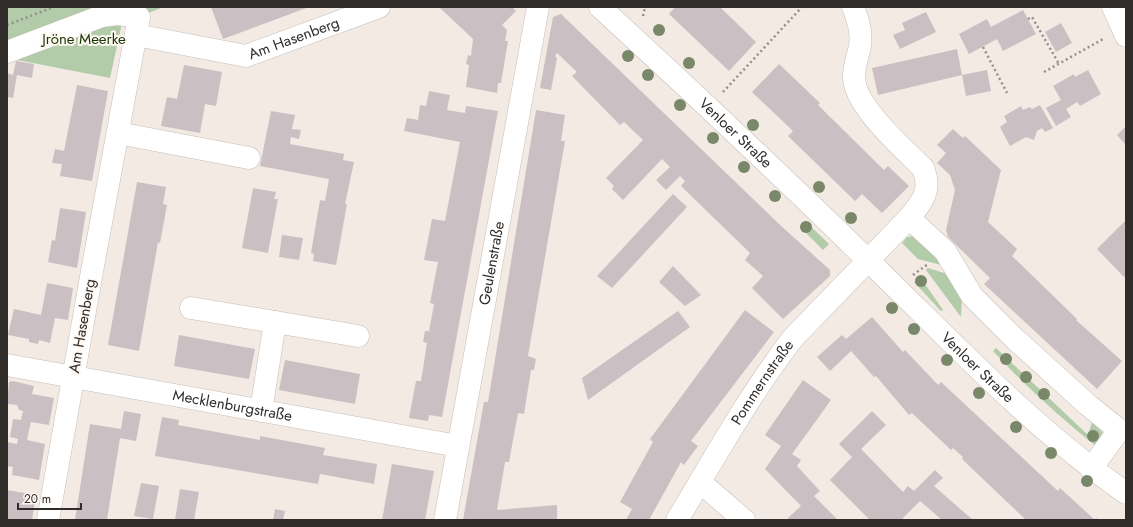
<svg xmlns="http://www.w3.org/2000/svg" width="1133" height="527" viewBox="0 0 1133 527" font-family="Jost,sans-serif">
<rect width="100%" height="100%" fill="#f2eae3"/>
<g fill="#b2cba9">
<polygon points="7,7 164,7 122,23 110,78 7,58"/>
<polygon points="805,221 829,244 823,250 800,227"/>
<polygon points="915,236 949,267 918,259 902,243 907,237"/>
<polygon points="928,268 954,276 962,296 961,317 926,270"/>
<polygon points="920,277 943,310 941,311 914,282"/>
<path d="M996,348L1088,435L1092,422L1102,432L1103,437L1097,447C1060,417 1025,386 993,351Z"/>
</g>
<g fill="#cac0c3">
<polygon points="211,7 309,7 223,39"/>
<polygon points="439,7 512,7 516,11 502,25 507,30 505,41 508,41 501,83 498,83 497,93 466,87 469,65 466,64 468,55 471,56 473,39"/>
<polygon points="675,7 720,7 756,42 729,71 669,14"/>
<polygon points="1023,10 1036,34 1003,51 997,39 969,54 959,34 987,19 991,27"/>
<polygon points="926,12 936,32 900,49 893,35 905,30 902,23"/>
<polygon points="561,14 779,224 830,270 830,276 783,319 752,288 763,276 745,260 750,253 681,186 685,181 680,176 666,190 656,180 670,167 662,159 623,200 612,189 614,186 606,178 643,140 624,122 620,125 616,121 572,76 577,72 557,53 555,56 557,58 551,90 540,88 553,17"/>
<polygon points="1061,23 1072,43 1056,52 1045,32"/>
<polygon points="957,49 962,75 878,95 872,68"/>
<polygon points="16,61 34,64 32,78 17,75 13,98 7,97 7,73 13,75"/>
<polygon points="779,64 820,103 818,105 884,170 888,166 909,186 882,213 862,194 855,201 788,136 793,131 752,92"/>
<polygon points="184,65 222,72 216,106 205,104 200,133 161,126 167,97 177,99"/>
<polygon points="987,70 991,91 966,96 962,75"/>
<polygon points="1088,70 1101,94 1080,106 1077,102 1066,109 1071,117 1056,126 1046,108 1061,100 1053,86 1074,74 1075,77"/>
<polygon points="77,85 108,91 92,181 60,176 62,164 52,163 55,149 64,151"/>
<polygon points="429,91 450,95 447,110 465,113 466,106 498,111 442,417 429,415 428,421 409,418 416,381 421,381 427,343 423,342 425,331 429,331 434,304 430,303 438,262 424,260 432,219 445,221 460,142 404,131 407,118 418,120 420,105 426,106"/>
<polygon points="1040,105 1053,128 1045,132 1042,128 1037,131 1034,140 1026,137 1010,146 1000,127 1007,122 1004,116 1021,106 1023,110 1030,107 1032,109"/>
<polygon points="536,110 565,115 561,141 565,141 528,356 536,359 534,370 531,370 524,414 518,413 509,462 505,462 497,510 557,505 557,520 463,520 484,402 488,402"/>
<polygon points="271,111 295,115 292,129 301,130 299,139 291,137 290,144 344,154 343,160 354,162 345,204 347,204 336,265 313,261 314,254 311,253 320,200 325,201 329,179 260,166"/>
<polygon points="1126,126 1126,145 1117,135"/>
<polygon points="953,129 963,138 965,136 1001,170 988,222 1017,249 1012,256 1075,317 1077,319 1076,320 1122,361 1097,389 984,284 990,278 948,237 946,230 955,190 950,175 937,163 946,153 937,145"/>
<polygon points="137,182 166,187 163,204 167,205 160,243 158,242 139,351 108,345"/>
<polygon points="253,188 276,192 274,199 278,199 268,253 242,248"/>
<polygon points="673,194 687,207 612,288 597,276"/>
<polygon points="60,208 86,212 77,268 48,262 52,240 55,241"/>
<polygon points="1126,220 1126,275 1124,277 1097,249"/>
<polygon points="282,235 303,238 299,260 279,257"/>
<polygon points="673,266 701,295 685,306 659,282"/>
<polygon points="47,283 73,288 68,320 55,318 50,343 39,340 38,344 29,342 29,339 8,335 14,309 41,315"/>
<polygon points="745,310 774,332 691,441 698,446 684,465 681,462 649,520 626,520 632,509 620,502 653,442 650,439"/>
<polygon points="678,311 690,327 588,400 582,378"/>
<polygon points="872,317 903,352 905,350 938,385 941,382 1058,491 1060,488 1095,520 1096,518 1100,520 1026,520 962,459 963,457 953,448 951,450 912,413 909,415 876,376 874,377 851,351 830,371 817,357 842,335 846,339"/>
<polygon points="179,335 255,349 249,379 174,366"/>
<polygon points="285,360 360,374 355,404 279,390"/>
<polygon points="803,380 831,400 792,454 801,460 797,466 820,491 814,496 838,520 790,520 788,518 801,506 765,469 781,446 765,435"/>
<polygon points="13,381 34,386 32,394 54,398 49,425 31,422 29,430 27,440 45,444 39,480 12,475 13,467 7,466 7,442 17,444 18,439 10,437 13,419 21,420 23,411 19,410 17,405 7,404 9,382"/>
<polygon points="124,411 141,414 136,441 120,438 107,520 75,520 90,424 121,429"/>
<polygon points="872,411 886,425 861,449 903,492 908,486 914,491 935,470 943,478 934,486 973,520 942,520 920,501 901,520 870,520 830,480 852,457 839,444"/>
<polygon points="162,417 179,420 178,425 260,440 260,436 325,448 323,455 377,464 374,484 320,474 318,484 155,456"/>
<polygon points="392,464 434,471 425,520 382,520"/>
<polygon points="141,483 159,486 153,519 134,516"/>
<polygon points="180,489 199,492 194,520 175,520"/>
<polygon points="7,490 36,495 32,520 7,520"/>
<polygon points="275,509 285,511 283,520 273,520"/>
</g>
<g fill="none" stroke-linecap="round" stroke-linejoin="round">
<defs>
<g id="minor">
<polyline points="1113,7 1126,36"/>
<path id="s1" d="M136,35L246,56L379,7"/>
<polyline points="7,52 102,16 118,14 139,17 91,277 48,520"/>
<polyline points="118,133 249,158"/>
<polyline points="909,218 945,251 972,296 1015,339 1088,405 1119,430 1091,469"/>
<polyline points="191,308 275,322 261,411"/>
<polyline points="275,322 358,336"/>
<path id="s2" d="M7,365L458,446"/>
<polyline points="700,482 744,520"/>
<path id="s3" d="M445,520L538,7"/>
<path id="s4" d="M677,520C714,459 749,395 793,338L909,218C923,201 932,190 923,168C903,148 853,105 854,76C854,66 858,56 860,46C862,32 858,20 853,7"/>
</g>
<g id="major">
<path id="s5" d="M600,7C695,94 788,182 880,272C959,349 1035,430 1126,493"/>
</g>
</defs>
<use href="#minor" stroke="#c6bdb7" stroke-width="23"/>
<use href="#major" stroke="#c6bdb7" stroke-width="23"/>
<g stroke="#958f8b" stroke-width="2.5" stroke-dasharray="2 3" stroke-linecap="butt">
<polyline points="643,16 645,7"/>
<polyline points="1028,19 1032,17 1059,64"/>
<polyline points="7,25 54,7"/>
<polyline points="983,47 1007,93"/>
<polyline points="1044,72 1105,38"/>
<polyline points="723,92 802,7"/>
<polyline points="913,275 928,264"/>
</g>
<use href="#minor" stroke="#fff" stroke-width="22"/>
<use href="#major" stroke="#fff" stroke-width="22"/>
</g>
<g fill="#798869">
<circle cx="659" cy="30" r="6"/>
<circle cx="628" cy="56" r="6"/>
<circle cx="689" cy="63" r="6"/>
<circle cx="648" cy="75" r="6"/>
<circle cx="680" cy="105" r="6"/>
<circle cx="753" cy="125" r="6"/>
<circle cx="713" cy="138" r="6"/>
<circle cx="744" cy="167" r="6"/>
<circle cx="819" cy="187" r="6"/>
<circle cx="775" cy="196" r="6"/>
<circle cx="851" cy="218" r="6"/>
<circle cx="806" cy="227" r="6"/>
<circle cx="921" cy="281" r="6"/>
<circle cx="892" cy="308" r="6"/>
<circle cx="914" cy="329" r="6"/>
<circle cx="1006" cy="359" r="6"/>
<circle cx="947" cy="360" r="6"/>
<circle cx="1026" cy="377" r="6"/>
<circle cx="979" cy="393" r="6"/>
<circle cx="1044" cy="394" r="6"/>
<circle cx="1016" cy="427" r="6"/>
<circle cx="1093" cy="436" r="6"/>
<circle cx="1051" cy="453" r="6"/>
<circle cx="1087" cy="481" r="6"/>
</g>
<g text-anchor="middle" stroke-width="4" stroke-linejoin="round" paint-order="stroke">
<g font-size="15" fill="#2f2c2a" stroke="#fef7f2">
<text dy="5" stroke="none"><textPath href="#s1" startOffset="163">Am Hasenberg</textPath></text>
<text dy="5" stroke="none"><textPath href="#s5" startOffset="185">Venloer Straße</textPath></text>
<text dy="5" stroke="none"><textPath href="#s3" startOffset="261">Geulenstraße</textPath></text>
<text transform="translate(82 326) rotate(-80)" y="5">Am Hasenberg</text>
<text dy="5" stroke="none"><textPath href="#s5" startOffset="522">Venloer Straße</textPath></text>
<text dy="5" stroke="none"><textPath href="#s4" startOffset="162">Pommernstraße</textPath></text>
<text dy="5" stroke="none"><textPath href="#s2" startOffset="229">Mecklenburgstraße</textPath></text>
</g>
<g font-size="15" fill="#163705" stroke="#fef7f2">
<text x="84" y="44">Jröne Meerke</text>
</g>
</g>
<rect width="1133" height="527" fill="none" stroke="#2f2c2a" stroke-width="16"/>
<path d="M18 503v6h63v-6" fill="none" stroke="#2f2c2a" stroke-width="2"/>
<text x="24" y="503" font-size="12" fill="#2f2c2a" stroke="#fef7f2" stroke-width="3" paint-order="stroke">20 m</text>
</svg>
